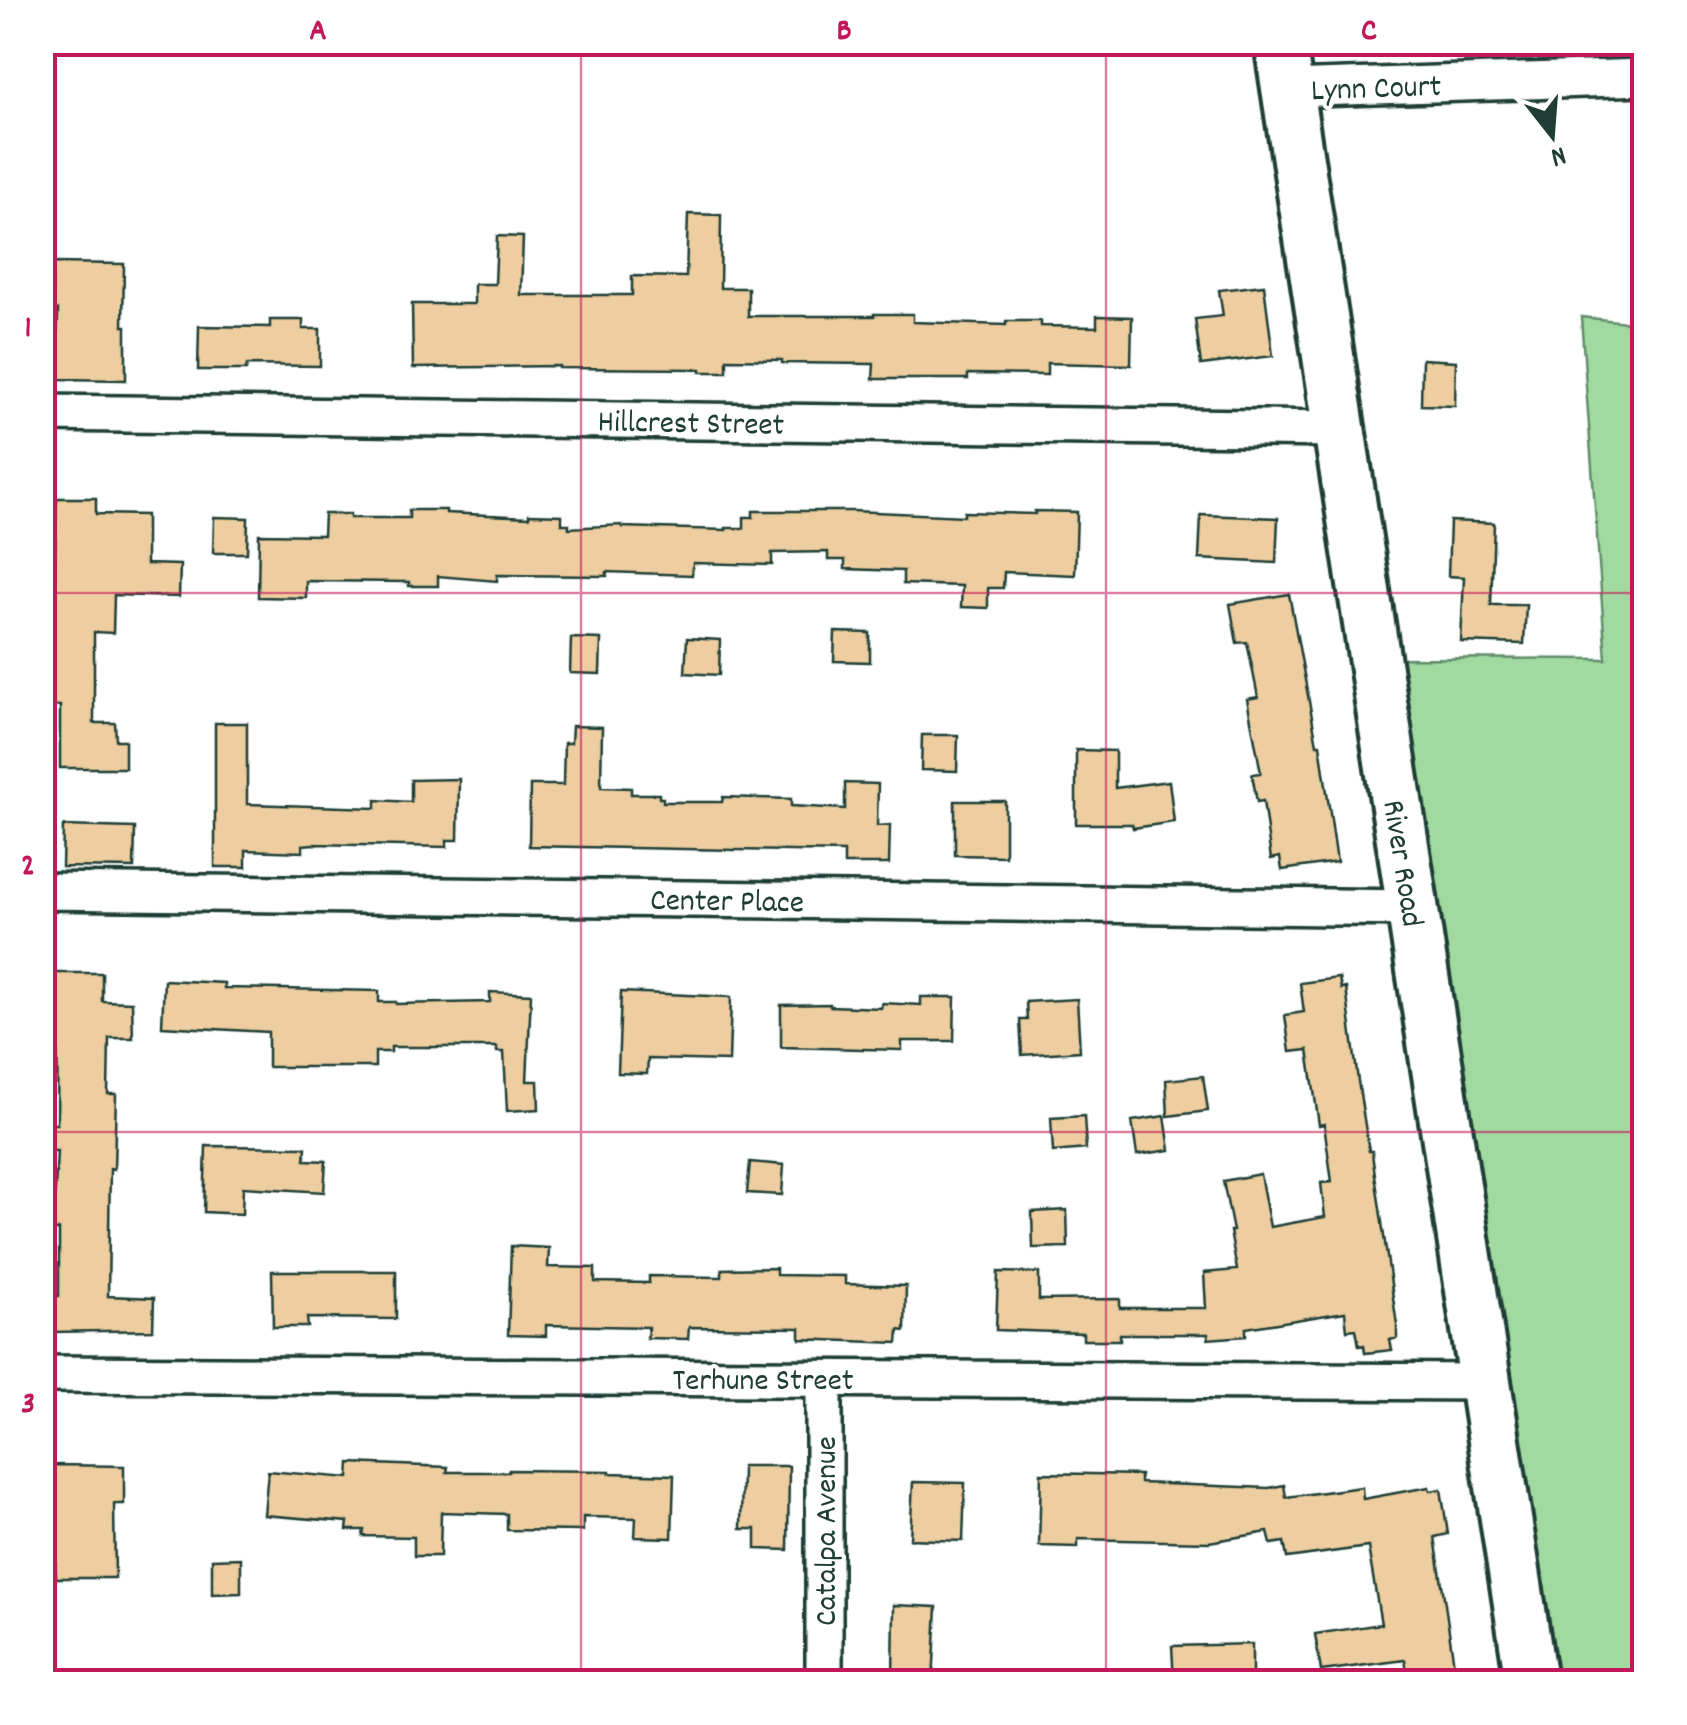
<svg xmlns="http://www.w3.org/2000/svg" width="1687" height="1725" viewBox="0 0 1687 1725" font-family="Dekko,sans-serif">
<rect width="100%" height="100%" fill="#fff"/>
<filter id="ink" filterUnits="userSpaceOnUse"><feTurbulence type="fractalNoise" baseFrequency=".01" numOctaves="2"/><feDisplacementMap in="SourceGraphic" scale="20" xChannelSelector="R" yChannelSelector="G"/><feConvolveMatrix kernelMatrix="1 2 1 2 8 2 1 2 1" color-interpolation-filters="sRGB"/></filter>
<g filter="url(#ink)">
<polygon fill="#a0daa0" stroke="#608c6a" stroke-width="2.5" points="1581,317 1644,324 1644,1682 1531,1682 1374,658 1606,659"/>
<g fill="#eecea0" stroke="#1f3d34" stroke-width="2.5">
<polygon points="688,214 721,215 720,288 748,288 748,316 874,316 874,314 913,314 913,322 1006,325 1006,321 1041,321 1041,326 1097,327 1097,316 1132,317 1131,365 1047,363 1047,375 968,374 968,379 873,379 874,364 782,363 782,360 727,359 727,372 701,372 701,369 559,368 559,366 413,368 412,304 474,304 474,284 495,284 497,236 523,237 521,295 632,295 632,276 686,277"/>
<polygon points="52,263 124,264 123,326 126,326 126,380 57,379 58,310 52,310"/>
<polygon points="1264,285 1273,356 1201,365 1195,319 1223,316 1219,290"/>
<polygon points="270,320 303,320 303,329 320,329 320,366 247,365 246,370 198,370 199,326 270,327"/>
<polygon points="1422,359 1456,361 1455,406 1421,405"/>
<polygon points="57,498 96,498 96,514 146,515 146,564 180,565 179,597 114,595 113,633 94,632 94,723 115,723 116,740 125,740 125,768 60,768 60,706 46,706 46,642 50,642 52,587 54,587"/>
<polygon points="409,510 446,510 446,513 529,517 529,514 562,515 562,524 569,524 569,528 622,525 622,527 726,530 726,528 744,528 744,517 753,517 753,511 852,511 964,516 964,512 1035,514 1035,511 1077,512 1075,575 1004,572 1003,588 988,588 988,608 961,607 962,586 903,584 903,571 845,569 845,560 828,560 828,552 772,553 772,565 693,563 692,575 607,572 607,576 497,575 497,581 438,576 438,586 409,586 409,582 306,581 306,598 258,597 259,534 323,535 324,514 350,514 350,518 409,518"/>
<polygon points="1201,515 1278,518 1276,563 1199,559"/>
<polygon points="214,517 248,518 247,553 213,553"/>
<polygon points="1450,521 1494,523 1491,605 1526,605 1524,644 1461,642 1464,577 1448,576"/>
<polygon points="1289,594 1317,744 1320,744 1337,862 1282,870 1280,857 1271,859 1263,801 1257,802 1252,774 1261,773 1247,699 1258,697 1247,642 1237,643 1230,604"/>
<polygon points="835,632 870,633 870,662 834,661"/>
<polygon points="571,638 601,639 600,674 570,673"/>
<polygon points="687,638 720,640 719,675 685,673"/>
<polygon points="215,723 247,723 247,804 376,808 376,800 411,802 411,780 459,779 458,840 447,840 447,847 313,844 303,845 303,852 246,850 246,867 215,867"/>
<polygon points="572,726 602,727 601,787 631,788 631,794 659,794 659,798 663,798 663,802 722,802 723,797 791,799 791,806 845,809 845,783 878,784 877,826 890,825 889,864 844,864 844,852 529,846 530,785 563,785 564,743 571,743"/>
<polygon points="922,735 958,735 957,771 921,770"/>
<polygon points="1076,750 1115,751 1115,788 1169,781 1174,822 1133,828 1132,824 1076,824"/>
<polygon points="955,801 1005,801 1005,856 955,855"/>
<polygon points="63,826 135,828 134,868 62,867"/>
<polygon points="54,973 102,973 102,1001 132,1002 133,1038 109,1038 108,1094 116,1094 114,1169 110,1168 108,1296 154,1298 153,1330 53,1332 54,1296 59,1296 59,1230 53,1230 57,1151 49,1151 50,1124 57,1124 58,1019 46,1019 46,989 54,989"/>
<polygon points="1339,978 1341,989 1346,988 1358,1081 1369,1151 1372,1151 1373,1161 1397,1325 1397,1338 1390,1340 1392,1350 1365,1353 1364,1345 1359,1346 1356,1329 1347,1330 1345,1312 1246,1328 1246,1336 1208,1339 1208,1334 1120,1334 1120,1340 1083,1340 1083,1333 996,1330 998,1272 1039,1273 1039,1300 1120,1299 1120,1308 1206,1308 1204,1273 1237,1270 1230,1231 1233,1231 1223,1181 1260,1174 1270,1227 1325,1217 1321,1183 1332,1182 1324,1124 1319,1125 1308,1050 1290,1052 1285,1015 1304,1012 1300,983"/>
<polygon points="164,980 224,983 224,988 379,991 379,1002 396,1002 396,1004 490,1002 490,992 531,994 527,1081 538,1081 539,1109 507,1111 504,1052 497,1052 497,1047 391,1047 391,1052 375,1052 375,1067 268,1067 268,1032 162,1026"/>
<polygon points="621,992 731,997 729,1061 648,1059 647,1074 618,1073"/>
<polygon points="921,997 955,997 954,1041 902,1041 902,1050 781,1047 781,1005 830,1004 830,1006 881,1008 882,1003 921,1005"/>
<polygon points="1077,999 1080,1051 1022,1055 1020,1020 1027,1020 1026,1002"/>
<polygon points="1203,1076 1208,1111 1168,1116 1166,1080"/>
<polygon points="1084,1116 1086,1149 1053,1152 1051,1118"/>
<polygon points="1165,1116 1170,1150 1137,1155 1132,1121"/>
<polygon points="206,1146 306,1147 305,1160 326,1161 324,1192 243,1187 242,1214 204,1212"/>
<polygon points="750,1162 784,1165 782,1195 747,1193"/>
<polygon points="1067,1210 1068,1247 1033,1248 1032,1212"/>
<polygon points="511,1246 549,1248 548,1267 595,1268 595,1282 649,1283 649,1276 722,1277 722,1269 776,1268 776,1275 845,1276 845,1284 906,1286 905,1331 899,1330 898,1343 800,1339 800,1328 689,1327 688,1339 647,1338 648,1327 546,1325 546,1336 508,1335"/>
<polygon points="272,1271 396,1271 396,1319 307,1318 308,1327 273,1327"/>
<polygon points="350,1463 448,1467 447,1472 509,1472 509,1470 610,1471 610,1473 674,1475 672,1538 635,1537 636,1518 583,1517 583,1531 507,1530 507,1514 441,1512 440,1556 414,1556 414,1537 363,1536 364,1530 347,1530 348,1522 264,1515 268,1471 349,1478"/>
<polygon points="53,1465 124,1466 124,1504 114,1504 115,1578 56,1578"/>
<polygon points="742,1466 789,1466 788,1550 756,1549 756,1529 741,1529"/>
<polygon points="1041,1473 1140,1475 1140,1483 1269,1488 1284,1485 1286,1497 1362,1487 1363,1499 1429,1487 1430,1491 1441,1489 1448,1534 1435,1537 1456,1678 1409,1682 1405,1660 1321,1671 1315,1634 1381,1624 1368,1547 1287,1558 1284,1542 1271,1544 1268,1532 1209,1542 1078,1539 1078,1547 1039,1546"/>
<polygon points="913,1482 965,1483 963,1541 910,1539"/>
<polygon points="241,1558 241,1593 212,1594 212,1559"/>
<polygon points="894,1605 937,1607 933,1682 893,1682"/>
<polygon points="1252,1644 1252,1682 1174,1682 1172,1646"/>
</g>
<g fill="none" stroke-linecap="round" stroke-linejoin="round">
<defs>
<g id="minor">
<polyline points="1287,89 1644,77"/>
<polyline points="42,413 1339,429"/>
<polyline points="42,891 1412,908"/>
<polyline points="42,1374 1484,1382"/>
<polyline points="824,1682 824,1379"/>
</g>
<polyline id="secondary" points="1280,42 1531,1682"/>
</defs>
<use href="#minor" stroke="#1f3d34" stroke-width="42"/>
<use href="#secondary" stroke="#1f3d34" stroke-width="58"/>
<use href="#minor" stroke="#fff" stroke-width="35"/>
<use href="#secondary" stroke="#fff" stroke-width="50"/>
</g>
</g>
<path fill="none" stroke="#c2185b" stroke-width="2.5" stroke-opacity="0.55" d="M581,42V1682M1106,42V1682M42,593H1644M42,1132H1644"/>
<g text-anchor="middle" stroke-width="8" stroke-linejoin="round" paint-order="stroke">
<g font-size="32" fill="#1f3d34" stroke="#fff">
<text transform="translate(1376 86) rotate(-2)" y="11">Lynn Court</text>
<text transform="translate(691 421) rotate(1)" y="11">Hillcrest Street</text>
<text transform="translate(1405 863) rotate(81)" y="11">River Road</text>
<text transform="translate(727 899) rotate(1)" y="11">Center Place</text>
<text x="763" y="1389">Terhune Street</text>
<text transform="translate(824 1531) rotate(-90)" y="11">Catalpa Avenue</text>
</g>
</g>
<rect width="1687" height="1725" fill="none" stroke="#fff" stroke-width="110"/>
<g transform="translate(1552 135) rotate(163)" stroke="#ffffff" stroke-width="8" paint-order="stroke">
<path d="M0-8L18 38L0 25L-18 38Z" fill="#1f3d34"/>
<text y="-15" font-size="28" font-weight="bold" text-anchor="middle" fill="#1f3d34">N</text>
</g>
<rect x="55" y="55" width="1577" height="1615" fill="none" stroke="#c2185b" stroke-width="4"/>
<g font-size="32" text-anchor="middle" font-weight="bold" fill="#c2185b">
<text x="318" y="39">A</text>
<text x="844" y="39">B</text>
<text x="1369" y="39">C</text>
<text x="28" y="336">1</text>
<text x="28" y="874">2</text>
<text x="28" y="1412">3</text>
</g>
</svg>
